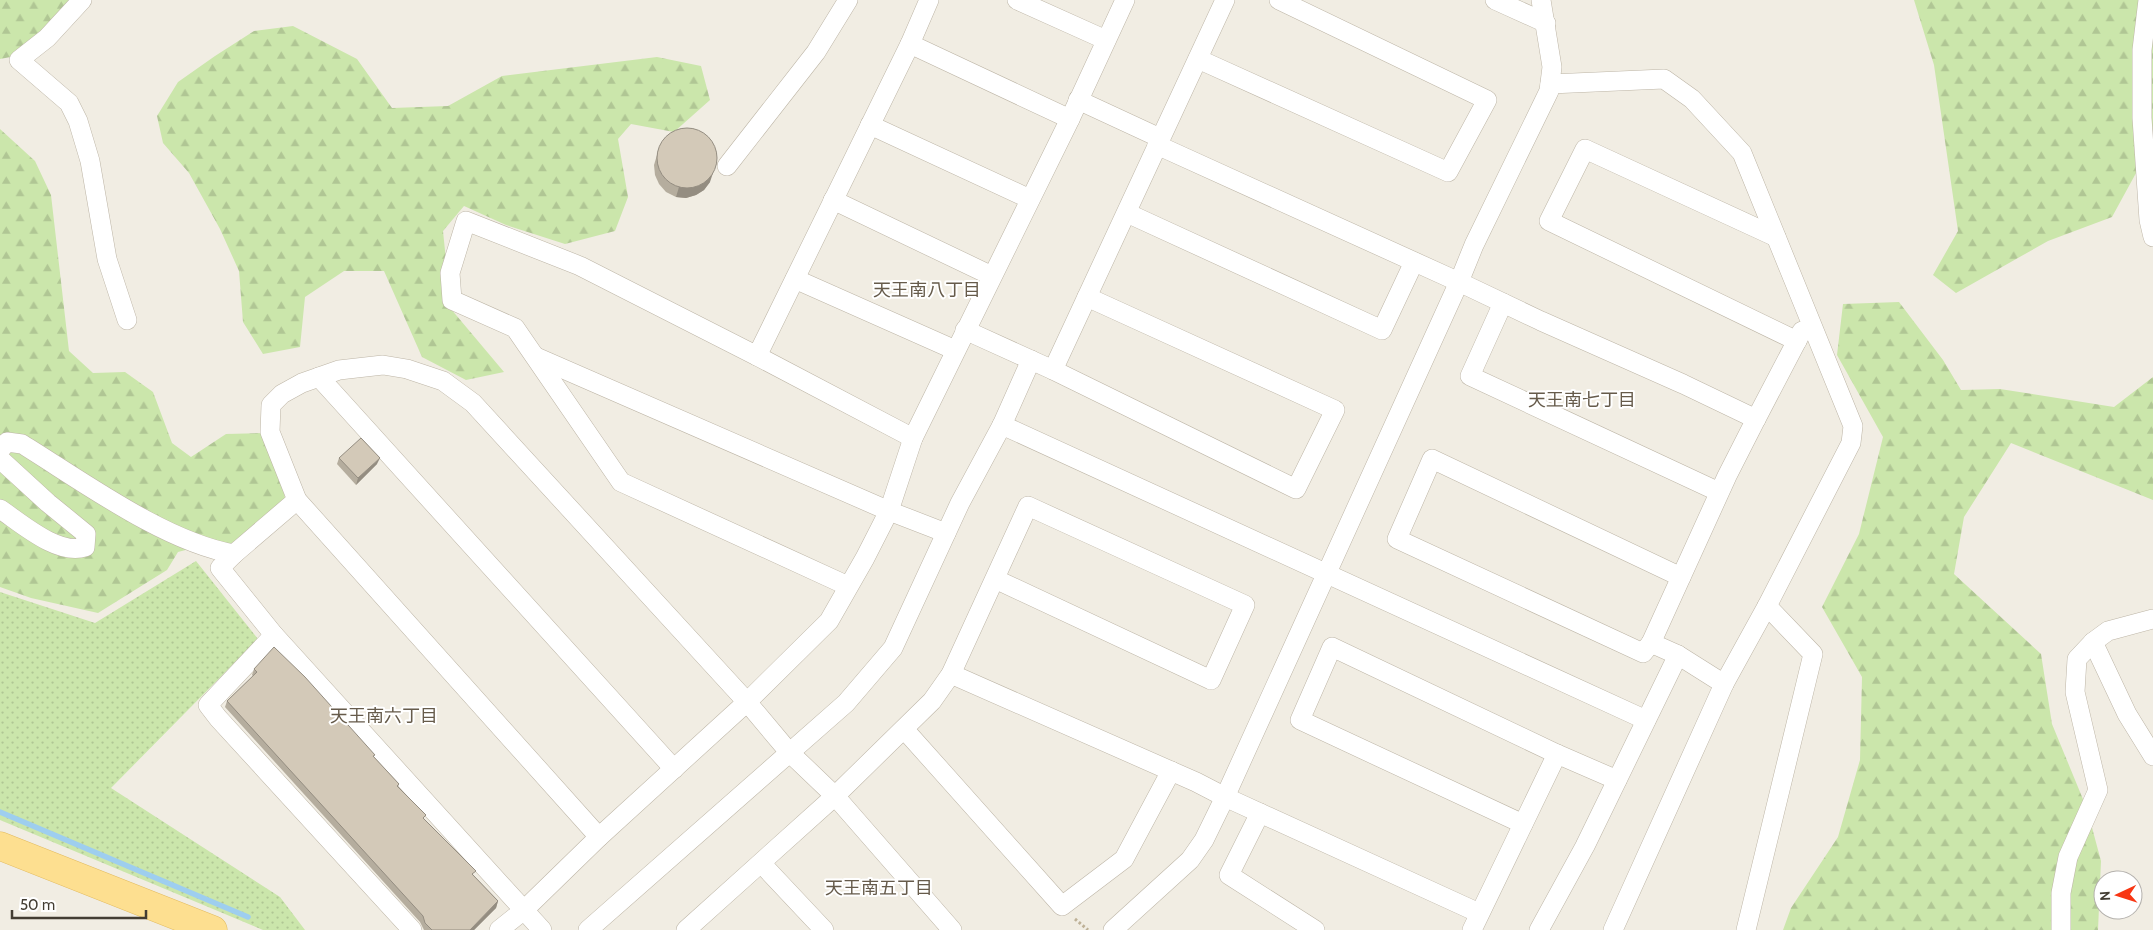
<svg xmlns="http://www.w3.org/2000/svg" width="2153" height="930" viewBox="0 0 2153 930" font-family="Cabin,'Noto Sans JP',sans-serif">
<defs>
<pattern id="grass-dots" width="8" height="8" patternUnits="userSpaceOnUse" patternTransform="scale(1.25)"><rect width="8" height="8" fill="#cbe6ab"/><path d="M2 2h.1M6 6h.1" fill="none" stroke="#b0c694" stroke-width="1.8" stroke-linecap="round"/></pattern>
<pattern id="forest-firs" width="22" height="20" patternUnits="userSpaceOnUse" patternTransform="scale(1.25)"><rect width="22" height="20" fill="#cbe6ab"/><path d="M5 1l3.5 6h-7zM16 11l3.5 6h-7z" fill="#b0c694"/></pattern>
</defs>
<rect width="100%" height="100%" fill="#f1ede3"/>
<polygon fill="url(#grass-dots)" points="196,561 258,639 111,788 280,897 305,930 263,930 0,820 0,592 95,623"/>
<g fill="url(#forest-firs)">
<polygon points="0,0 83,0 21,55 0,59"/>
<polygon points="1914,0 2153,0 2153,142 2112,217 2048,241 1956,293 1933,275 1958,231 1934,65"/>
<polygon points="293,26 357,59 392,108 448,106 502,76 657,57 701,66 710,100 674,132 631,124 618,139 628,197 615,231 565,244 506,225 464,206 443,231 451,309 504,372 466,380 422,357 384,271 344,271 305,297 300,347 263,354 243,322 239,271 220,229 189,173 163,143 157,116 178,82 215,56 254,31"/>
<polygon points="0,129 35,161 51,195 69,351 93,373 125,372 153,392 172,443 191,457 226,434 264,433 281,478 285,498 233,545 216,542 178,552 167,570 98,613 31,598 0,587"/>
<polygon points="1899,302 1943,360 1961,390 2000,389 2114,407 2153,377 2153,500 2011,443 1964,517 1954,574 2041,654 2052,724 2087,809 2101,861 2098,930 1783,930 1791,908 1838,837 1860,760 1862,677 1822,607 1859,534 1883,437 1837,355 1843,304"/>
</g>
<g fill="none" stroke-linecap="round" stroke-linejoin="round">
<polyline stroke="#9eceef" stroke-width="5.5" points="0,812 248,917"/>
<defs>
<g id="street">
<polyline points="82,0 47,38 19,60 69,103 78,121 90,161 107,259 127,320"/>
<polyline points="1017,0 1106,40"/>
<polyline points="1495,0 1546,23"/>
<polyline points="2148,0 2142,50 2142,118 2149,220 2153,237"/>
<polyline points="910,44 1070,119"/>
<polyline points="1198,59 1448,172 1487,100 1279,0"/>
<polyline points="1550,84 1664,79 1692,99 1742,153 1853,426 1851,443 1767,606 1724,684 1613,930"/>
<polyline points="1078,100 1160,138"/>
<polyline points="870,125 1030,199"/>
<polyline points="1157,145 1459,282 1541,321 1683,384 1756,419 1727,476 1651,643 1678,655 1724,684"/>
<polyline points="727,166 816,52 848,0"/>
<polyline points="833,200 992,276"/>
<polyline points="1127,213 1382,330 1414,262"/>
<polyline points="1776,237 1585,149 1549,221 1797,341"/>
<polyline points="795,279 955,350"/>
<polyline points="1503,303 1470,376 1719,492"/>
<polyline points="965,330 1053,370 1296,489 1335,410 1087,297"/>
<polyline points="757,356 913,438"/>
<polyline points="536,357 889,511 946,533"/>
<polyline points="1053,370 1225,0"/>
<polyline points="319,377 674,769"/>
<polyline points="1756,419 1802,331"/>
<path d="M1002,425C1217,523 1431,623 1646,720"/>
<path d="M0,450L7,442L22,444C82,481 165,542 234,554"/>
<path d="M0,459L48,503L86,534L85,547C58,556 21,523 0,509"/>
<polyline points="297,500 234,554 220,568 274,635 208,705 218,718 412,930"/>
<polyline points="848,586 621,482 515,328 452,300 450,273 466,221 580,266 757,356 910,44 929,0"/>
<polyline points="274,635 542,930"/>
<polyline points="2093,642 2127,714 2153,756"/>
<polyline points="1651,643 1643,653 1397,539 1432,459 1681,577"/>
<polyline points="951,674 1196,782 1225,797 1479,913"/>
<polyline points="904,729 1062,906 1124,859 1171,771"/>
<polyline points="1260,813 1229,875 1315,930"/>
<polyline points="1523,824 1300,720 1332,647 1557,754 1617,780"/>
<polyline points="599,837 297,500 270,432 271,405 282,394 302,383 339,370 383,365 407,369 443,381 473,403 747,702 789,752 835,796 952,930"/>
<polyline points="761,863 824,930"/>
<polyline points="499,930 524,910 599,837 747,702 829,621 865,558 889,511 913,438 1070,119 1125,0"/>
<polyline points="588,930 846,703 893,648 960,503 1002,425 1031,360"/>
<polyline points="686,930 835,796 932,701 951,674 1028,506 1245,605 1211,680 995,579"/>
<polyline points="1113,930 1190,860 1204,840 1225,797 1459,282 1474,245 1549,91 1552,67 1541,0"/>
<polyline points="1472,930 1557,754"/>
<polyline points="1539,930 1585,846 1678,655"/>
<polyline points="1746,930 1813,654 1767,606"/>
<polyline points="2061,930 2061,893 2068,857 2098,790 2075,692 2077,659 2093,642 2108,631 2153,619"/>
</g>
<polyline id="primary" points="0,846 213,930"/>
</defs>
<use href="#street" stroke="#bdb5a6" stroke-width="20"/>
<use href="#primary" stroke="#e2bb60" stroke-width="29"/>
<polyline stroke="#beb197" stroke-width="3" stroke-dasharray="2.5 2.5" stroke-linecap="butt" points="1075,919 1088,930"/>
<use href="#street" stroke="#fff" stroke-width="19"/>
<use href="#primary" stroke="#fddf90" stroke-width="28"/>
</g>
<g fill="#b5ad9e">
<polygon points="660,145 710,182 704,190 696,195 686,198 676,197 666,192 659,184 655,175 654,165"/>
<polygon points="339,458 377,464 356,485 337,464"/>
<polygon points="254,669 374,757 399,784 398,787 424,819 474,876 498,901 496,908 474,930 424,930 420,922 225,707 227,701 253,676 252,675"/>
</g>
<g fill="#948d81">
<polygon points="713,173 710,182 704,190 696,195 686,198 676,197 679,187"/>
<polygon points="380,458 377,464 356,485 358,478"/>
<polygon points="498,901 496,908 474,930 470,930"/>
</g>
<g fill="#d3c9b8" stroke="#948d81">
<circle cx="687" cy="158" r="30"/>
<polygon points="361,438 380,458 358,478 339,458"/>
<polygon points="274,647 305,677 375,755 373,756 399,784 397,786 426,815 423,818 476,871 472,874 498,901 470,930 432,930 425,923 423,916 227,701 257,672 254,669"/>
</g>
<g text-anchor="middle" stroke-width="4" stroke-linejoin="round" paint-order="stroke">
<g font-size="18" fill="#665b4b" stroke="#fff">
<text x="927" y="296">天王南八丁目</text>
<text x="1582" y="406">天王南七丁目</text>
<text x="384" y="722">天王南六丁目</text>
<text x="879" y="894">天王南五丁目</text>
</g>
</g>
<g transform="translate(2118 895) rotate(266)"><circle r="24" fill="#ffffff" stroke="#b4b1ad"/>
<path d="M0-4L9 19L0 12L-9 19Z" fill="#f83613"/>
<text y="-8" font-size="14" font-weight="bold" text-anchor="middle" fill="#433d33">N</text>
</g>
<path d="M12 910v8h134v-8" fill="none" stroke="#433d33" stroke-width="2.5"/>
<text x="20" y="910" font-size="15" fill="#433d33" stroke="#ffffff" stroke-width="4" paint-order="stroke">50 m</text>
</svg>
